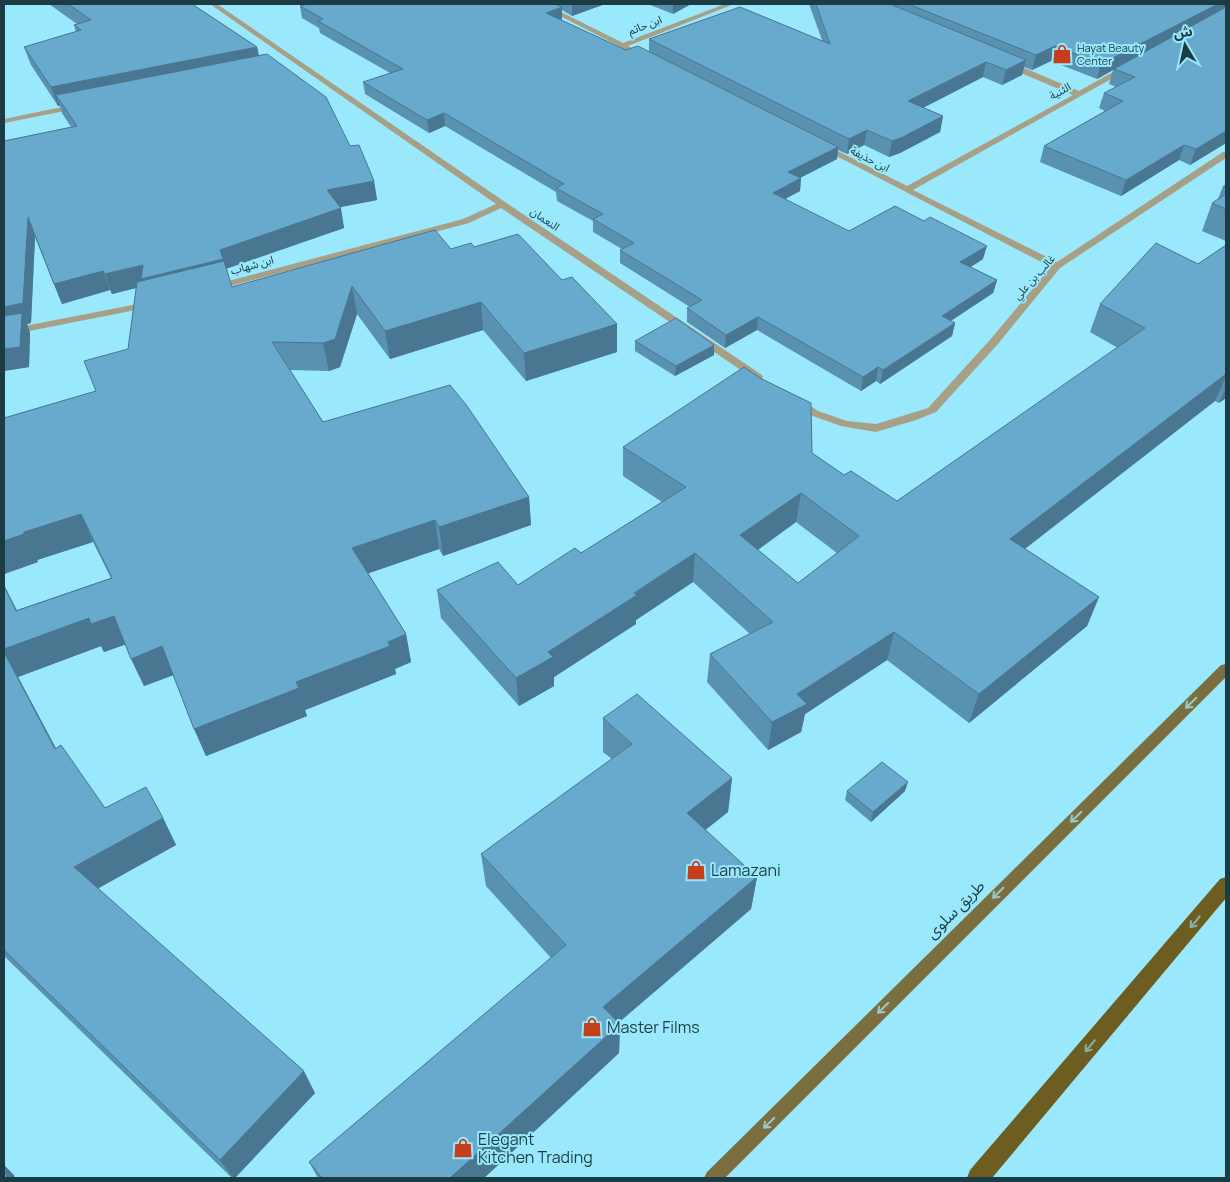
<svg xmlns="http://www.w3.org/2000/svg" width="1230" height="1182" viewBox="0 0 1230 1182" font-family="Manrope,'Noto Sans Arabic',sans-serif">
<rect width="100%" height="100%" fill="#99e8fc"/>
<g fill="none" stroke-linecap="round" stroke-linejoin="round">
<g fill="#a7a087" fill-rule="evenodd">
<polygon points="210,4 217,4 505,202 762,375 763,377 762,379 754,379 501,208 469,223 219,289 213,289 213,285 463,219 496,204"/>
<polygon points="537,4 545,4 623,43 725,4 734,4 628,46 647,55 647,59 644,59"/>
<polygon points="1004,62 1010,62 1079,91 1122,67 1129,69 913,190 1057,262 1223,152 1226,152 1226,158 1060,268 997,345 936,412 916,420 876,432 841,426 810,415 794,404 793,402 794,400 802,400 818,411 847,421 876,424 928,408 989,341 1051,267 819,147 826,145 907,186 1073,95 1004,66"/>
<polygon points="77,104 80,104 80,108 4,123 4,119"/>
<polygon points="148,302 153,305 151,307 4,336 4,330"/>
</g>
<polygon fill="#7c6f3f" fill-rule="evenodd" points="1226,664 1226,677 725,1178 704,1178 707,1172 1221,665"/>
<polygon fill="#6d5d21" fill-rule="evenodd" points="1226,877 1226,898 992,1178 967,1178 970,1170 1220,879"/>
</g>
<g fill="#5991b1" fill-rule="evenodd">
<polygon points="49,4 192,4 257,47 259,56 350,146 374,181 377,200 340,207 344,228 226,269 232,287 451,249 474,247 562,280 617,324 617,352 526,381 483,330 390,359 357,314 340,367 329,371 290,370 323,422 529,497 531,525 443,556 439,549 368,573 406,634 411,662 395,669 396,674 305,710 307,716 206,756 173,675 144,686 126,644 104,652 101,646 18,677 56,748 105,808 163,818 176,845 98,888 315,1093 235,1178 232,1178 4,956 4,585 17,610 111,578 93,542 37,560 38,562 4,574 4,418 96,391 128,349 136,288 112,294 110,290 62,304 35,237 31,323 27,324 30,333 29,367 4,371 4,141 71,127 62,113 60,106 58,106 31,65 24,47 76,32 74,25 77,24"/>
<polygon points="308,4 605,4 572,16 562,10 562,19 561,20 626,50 649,51 649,39 822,40 809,4 1226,4 1226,143 1190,165 1179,160 1121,196 1040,162 1044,146 1105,111 1099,108 1104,93 1116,87 1109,84 1113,70 1097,79 1051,61 1032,70 1024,67 1022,75 1002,85 983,77 923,108 943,116 940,132 900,153 889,157 864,145 847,154 838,150 837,159 800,178 801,178 800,191 785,199 849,231 983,259 971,267 997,280 993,293 951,321 955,323 952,336 880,384 876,381 861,391 757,330 725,348 687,322 687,308 690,307 620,263 620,250 622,249 593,232 593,221 557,201 556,192 445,126 429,133 365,94 363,82 390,73 320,33 319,28 302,18 300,6"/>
<polygon points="648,4 691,4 673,14"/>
<polygon points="1226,184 1226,241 1202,231 1212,203 1218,199 1223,186"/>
<path d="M1226,245V398L1219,403L1215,401L1025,549L1099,597L1087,626L969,723L887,660L805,714L801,732L768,750L707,682L710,654L750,634L693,582L636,620V624L554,677V686L519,706L441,618L437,590L518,585L581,553L662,502L623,476V447L812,453L844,475L897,501L1118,348L1090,332L1100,304L1198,264ZM796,522L837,553L798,583L758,550Z"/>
<polygon points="635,341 714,355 675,376 635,351"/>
<polygon points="603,718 732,778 728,812 705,830 757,877 751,909 618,1023 620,1024 619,1053 484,1178 318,1178 309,1162 551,958 486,886 481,854 612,759 603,752"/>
<polygon points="847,791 905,791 871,822 845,800"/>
</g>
<g fill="#497690">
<polygon points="572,4 605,4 572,16"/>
<polygon points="673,4 691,4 673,14"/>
<polygon points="1218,4 1226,4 1226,11 1114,69 1113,70 1097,79 1101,64"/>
<polygon points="562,7 562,19 547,25 546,13"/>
<polygon points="1055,46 1051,61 1032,70 1036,55"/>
<polygon points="257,47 261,65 56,95 60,106 58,106 51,87"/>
<polygon points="1026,60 1022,75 1002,85 1006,70"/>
<polygon points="986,62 983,77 905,117 908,101"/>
<polygon points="444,113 445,126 429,133 427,120"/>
<polygon points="943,116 940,132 900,153 889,157 892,141"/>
<polygon points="867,130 864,145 847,154 849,139"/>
<polygon points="1226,131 1226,143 1190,165 1196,149"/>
<polygon points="1184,145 1179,160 1121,196 1126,180"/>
<polygon points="838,147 837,159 786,185 788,172"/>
<polygon points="801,178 800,191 772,206 773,193"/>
<polygon points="374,181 377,200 331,209 327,190"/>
<polygon points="341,208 344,228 225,269 144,286 112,294 105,274 143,265 220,250"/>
<polygon points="28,217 35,237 31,323 27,324 30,333 29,367 4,371 4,307"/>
<polygon points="987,246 983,259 957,275 960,262"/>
<polygon points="103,271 110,290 62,304 54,284"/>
<polygon points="997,280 993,293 938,329 942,316"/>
<polygon points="352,286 357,314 340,367 329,371 323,343"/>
<polygon points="481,302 483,330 390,359 385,331"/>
<polygon points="758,317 757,330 725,348 726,335"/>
<polygon points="955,323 952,336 880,384 883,370"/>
<polygon points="617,324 617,352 526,381 524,353"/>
<polygon points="714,345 714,355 675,376 676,366"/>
<polygon points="878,367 876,381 861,391 863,377"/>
<polygon points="1226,374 1226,376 1215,401 1000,568 1010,539"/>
<polygon points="1226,388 1226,398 1219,403"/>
<polygon points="801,493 796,522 738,564 740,535"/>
<polygon points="529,497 531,525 443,556 439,527"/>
<polygon points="81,514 93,542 37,560 38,562 4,574 4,541 24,532"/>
<polygon points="435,520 439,549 358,577 352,548"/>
<polygon points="695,553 693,582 636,620 636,624 554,677 554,686 519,706 516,678 548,652"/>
<polygon points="1099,597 1087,626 969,723 979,694"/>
<polygon points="114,616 127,644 104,652 101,646 18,677 70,776 55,749 4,652 4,649 89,618"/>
<polygon points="894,632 887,660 805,714 801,732 768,750 772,722 797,694"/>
<polygon points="406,634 411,662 395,669 396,674 305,710 307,716 206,756 194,729 296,682"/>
<polygon points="162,646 174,675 144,686 131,659"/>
<polygon points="732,778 728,812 685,846 687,813"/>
<polygon points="908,782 905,791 871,822 873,812"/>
<polygon points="163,818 176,845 90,893 74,867"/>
<polygon points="757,877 751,909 603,1036 603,1007"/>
<polygon points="620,1024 619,1053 484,1178 450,1178"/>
<polygon points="304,1071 315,1093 235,1178 233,1178 220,1160"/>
<polygon points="4,1165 14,1175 15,1178 7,1178"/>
</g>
<g fill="#68a9ce" stroke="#497690" fill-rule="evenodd">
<polygon points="68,4 192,4 257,47 51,87 24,47 81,30 74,25 91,20"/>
<polygon points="308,4 555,4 562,7 546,13 626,50 638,46 838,147 788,172 801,178 773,193 849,231 895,206 924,221 930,217 987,246 960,262 997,280 942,316 955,323 883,370 878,367 863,377 758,317 726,335 687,308 702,300 620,250 634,243 593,219 603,214 556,188 564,184 444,113 427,120 363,82 403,69 318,21 323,19 300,6"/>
<polygon points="816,4 890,4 1026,60 1006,70 986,62 908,101 943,116 903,137 892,141 867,130 849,139 649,39 740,7 830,44"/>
<polygon points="908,4 1218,4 1101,64 1055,46 1036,55"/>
<polygon points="1226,7 1226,131 1196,149 1184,145 1126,180 1044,146 1123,101 1104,93 1135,77 1114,69"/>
<polygon points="267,54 326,97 350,146 359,145 374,181 327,190 341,208 220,250 223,259 141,279 143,265 105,274 103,271 54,284 28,217 23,303 4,307 4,141 77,126 56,95"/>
<polygon points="1226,194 1226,209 1212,203"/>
<polygon points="435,230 451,249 471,243 474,247 518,234 562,280 572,277 617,324 524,353 481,302 385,331 352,286 335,339 323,343 272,342 323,422 450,385 467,406 529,497 439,527 435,520 352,548 406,634 388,642 390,646 296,682 299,688 194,729 162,646 131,659 114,616 91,624 89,618 4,649 4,586 16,611 112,578 81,514 24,532 24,534 4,541 4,418 96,391 84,361 128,349 137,282 224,261 232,287"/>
<path d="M1156,243L1198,264L1226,245V374L1010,539L1099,597L979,694L894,632L797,694L807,704L772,722L710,654L773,622L695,553L634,593L637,595L548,652L553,657L516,678L437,590L498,562L518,585L575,548L581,553L686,487L623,447L744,367L760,378L811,403L812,453L844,475L851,471L897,501L1145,328L1100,304ZM801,493L859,536L798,583L740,535Z"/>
<polygon points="22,313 20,347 4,349 4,316"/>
<polygon points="676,318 714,345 676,366 635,341"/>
<polygon points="4,652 55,749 61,745 105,808 146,787 163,818 74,867 304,1071 220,1160 4,950"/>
<polygon points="637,694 732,778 687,813 757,877 603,1007 620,1024 450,1178 322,1178 309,1162 566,945 481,854 632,744 603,718"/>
<polygon points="882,762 908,782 873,812 847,791"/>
<polygon points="4,1167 7,1178 4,1178"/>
</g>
<defs><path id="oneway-shaft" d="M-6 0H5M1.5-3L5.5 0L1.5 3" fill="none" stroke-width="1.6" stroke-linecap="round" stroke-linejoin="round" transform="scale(1.25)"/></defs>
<g stroke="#92cacd">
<use href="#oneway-shaft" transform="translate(1191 703) rotate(136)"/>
<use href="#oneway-shaft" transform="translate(1076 817) rotate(136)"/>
<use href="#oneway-shaft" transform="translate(998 893) rotate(135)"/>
<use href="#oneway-shaft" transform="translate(883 1008) rotate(135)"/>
<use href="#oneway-shaft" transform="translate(769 1123) rotate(135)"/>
</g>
<g stroke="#87b0a4">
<use href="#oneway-shaft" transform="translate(1195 922) rotate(130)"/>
<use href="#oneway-shaft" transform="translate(1090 1046) rotate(130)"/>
</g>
<defs>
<symbol id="shop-bare" viewBox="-9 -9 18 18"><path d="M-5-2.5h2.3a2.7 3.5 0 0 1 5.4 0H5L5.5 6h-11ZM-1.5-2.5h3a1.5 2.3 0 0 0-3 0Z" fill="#c73e1a" stroke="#99e8fc" stroke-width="2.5" paint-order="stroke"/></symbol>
</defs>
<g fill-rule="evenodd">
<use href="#shop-bare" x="1048" y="40" width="28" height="28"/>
<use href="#shop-bare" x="682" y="856" width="28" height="28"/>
<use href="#shop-bare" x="578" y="1013" width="28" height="28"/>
<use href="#shop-bare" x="449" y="1134" width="28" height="28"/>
</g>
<g text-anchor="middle" stroke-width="4" stroke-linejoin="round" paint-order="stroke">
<g font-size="11" fill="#1b3c44" stroke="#99e8fc">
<text transform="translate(645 25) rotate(-21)" y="4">ابن حاتم</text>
<text transform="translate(1060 91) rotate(-29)" y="4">الثنية</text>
<text transform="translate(870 159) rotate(27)" y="4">ابن حذيفة</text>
<text transform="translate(545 219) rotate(34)" y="4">النعمان</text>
<text transform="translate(252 265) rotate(-15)" y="4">ابن شهاب</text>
<text transform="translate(1034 277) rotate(-48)" y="4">غالب بن علي</text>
</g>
<g font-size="11" fill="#1b3c44" stroke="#99e8fc" text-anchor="start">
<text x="1077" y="52">Hayat Beauty<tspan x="1077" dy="13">Center</tspan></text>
</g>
<g font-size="16" fill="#1b3c44" stroke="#99e8fc" text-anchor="start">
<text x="711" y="876">Lamazani</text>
<text x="607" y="1033">Master Films</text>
<text x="478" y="1145">Elegant<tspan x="478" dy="18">Kitchen Trading</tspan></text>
</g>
<g font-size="16" fill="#1b3c44" stroke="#99e8fc">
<text transform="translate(955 909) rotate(-45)" y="6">طريق سلوى</text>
</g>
</g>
<rect width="1230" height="1182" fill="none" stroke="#1b3c44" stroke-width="10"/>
<g transform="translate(1185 45) rotate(351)" stroke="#99e8fc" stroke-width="4" paint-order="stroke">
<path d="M0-4L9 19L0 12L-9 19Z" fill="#1b3c44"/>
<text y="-8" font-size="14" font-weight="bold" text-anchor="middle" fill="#1b3c44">ش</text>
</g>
</svg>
